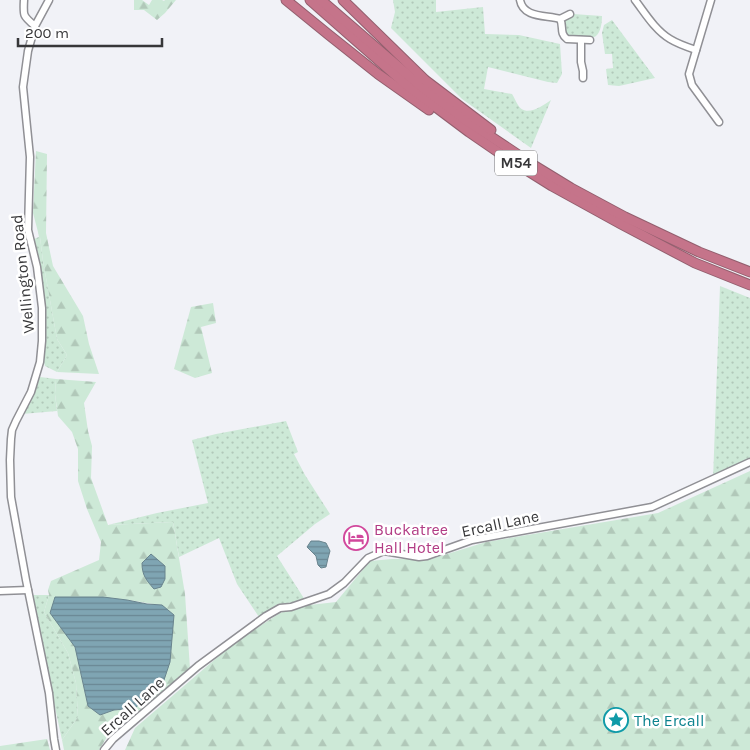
<svg xmlns="http://www.w3.org/2000/svg" width="750" height="750" viewBox="0 0 750 750" font-family="Karla,sans-serif">
<defs>
<pattern id="grass-dots" width="8" height="8" patternUnits="userSpaceOnUse" patternTransform="scale(1.25)"><rect width="8" height="8" fill="#cde9d7"/><path d="M2 2h.1M6 6h.1" fill="none" stroke="#b1c8b9" stroke-width="1.8" stroke-linecap="round"/></pattern>
<pattern id="forest-firs" width="22" height="20" patternUnits="userSpaceOnUse" patternTransform="scale(1.25)"><rect width="22" height="20" fill="#cde9d7"/><path d="M5 1l3.5 6h-7zM16 11l3.5 6h-7z" fill="#b1c8b9"/></pattern>
<pattern id="water-rules" width="6" height="5" patternUnits="userSpaceOnUse" patternTransform="scale(1.25)"><rect width="6" height="5" fill="#7fa5b3"/><path d="M0 2.5h6" fill="none" stroke="#698793"/></pattern>
</defs>
<rect width="100%" height="100%" fill="#f1f2f7"/>
<g fill="url(#grass-dots)">
<path d="M393,0H436V12L483,7L485,34L519,35L560,44L562,74L557,83L548,82L488,67L484,89L512,94C514,97 516,102 518,105C526,118 542,106 551,100L531,148L462,99L391,28L395,12Z"/>
<path d="M573,14L602,16C602,22 601,32 596,36C593,39 571,39 568,36C564,32 564,25 564,20Z"/>
<polygon points="612,20 655,78 619,86 608,85 606,69 613,68 612,54 605,54 602,33 604,25"/>
<polygon points="39,237 40,237 43,261 57,339 67,355 57,372 45,366 44,362 44,302 34,239"/>
<polygon points="720,286 750,298 750,461 713,480"/>
<polygon points="40,377 56,379 55,394 57,411 22,414 31,400"/>
<polygon points="286,421 298,452 294,454 305,475 330,514 315,524 277,556 305,600 276,605 259,617 237,584 219,538 179,557 173,522 108,525 157,513 208,503 192,440 216,434"/>
<polygon points="31,595 49,595 44,612 68,653 76,683 78,717 62,740"/>
</g>
<g fill="url(#forest-firs)" fill-rule="evenodd">
<polygon points="134,0 142,0 149,5 152,0 162,0 164,1 165,0 176,0 165,13 157,20 144,10 134,10"/>
<polygon points="36,151 47,154 46,233 53,266 83,316 89,344 99,374 57,372 67,355 57,339 43,261 40,237 39,237 38,232 33,213"/>
<polygon points="213,303 216,323 201,327 212,373 195,378 174,369 191,307"/>
<path d="M56,379L96,382L84,403L88,431L92,446L91,478L108,525L173,522L185,594L190,669L107,737L99,750H64L62,740L78,717L76,683L68,653L44,612L49,595L48,590L51,581L99,560L101,542L87,509L78,481V449L72,432L58,416L55,394ZM55,597C79,597 103,596 126,600C138,601 150,604 162,605L135,708L114,710L100,715L88,706L75,647Z"/>
<polygon points="750,471 750,750 125,750 135,728 234,643 280,613 301,606 336,602 370,561 392,559 431,559 486,542 658,513"/>
<polygon points="47,739 50,750 0,750 0,746"/>
</g>
<g fill="url(#water-rules)" stroke="#69848e">
<polygon points="311,541 319,541 326,543 330,551 328,558 326,567 321,568 318,565 316,556 307,547"/>
<path d="M151,554L165,566V579L161,587L154,589C146,580 142,575 142,563Z"/>
<polygon points="55,597 103,597 127,600 147,604 162,605 174,615 170,662 163,683 135,708 114,710 100,715 88,706 75,647 50,613"/>
</g>
<g fill="none" stroke-linecap="round" stroke-linejoin="round">
<defs>
<g id="minor">
<path d="M24,0C23,16 23,16 35,26"/>
<polyline points="49,0 35,26 28,51 23,87 30,157 28,230 37,267 42,308 42,341 40,362 31,392 16,421 12,430 11,439 10,460 11,497 26,580 49,693 54,739 56,750"/>
<path d="M520,0C523,18 546,15 560,19C564,26 559,33 567,39L590,40"/>
<path d="M635,0C645,13 655,30 670,39C678,44 687,47 696,50"/>
<polyline points="711,0 689,74 692,85 719,122"/>
<polyline points="560,19 570,14"/>
<polyline points="581,40 581,62 583,71 583,78"/>
<polyline points="0,591 28,590"/>
<polyline points="104,750 113,739 198,666 266,616 280,608 291,607 329,594 344,583 368,558 384,551 419,557 427,556 472,540 652,507 750,462"/>
</g>
<g id="highway">
<polyline points="286,0 329,35 378,74 429,110"/>
<polyline points="310,0 409,87 469,132 501,154 552,186 621,224 695,263 750,285"/>
<polyline points="321,0 423,88 463,118 535,166 571,188 625,217 699,252 750,272"/>
<polyline points="343,0 425,80 491,130"/>
</g>
</defs>
<use href="#minor" stroke="#909095" stroke-width="9"/>
<use href="#highway" stroke="#935f6e" stroke-width="11"/>
<use href="#minor" stroke="#fff" stroke-width="6"/>
<use href="#highway" stroke="#c5748a" stroke-width="9"/>
</g>
<defs>
<symbol id="hotel-ring" viewBox="-11 -11 22 22"><circle r="9.5" fill="#fff" stroke="#d1479c" stroke-width="1.5"/><path d="M-6-4.5h1.5V1H6V5H4.5V3h-9V5H-6ZM-4 0a1.8 1.8 0 1 1 3.6 0ZM.5 0V-2.5h3Q6-2.5 6 0Z" fill="#d1479c"/></symbol>
<symbol id="sight-ring" viewBox="-11 -11 22 22"><circle r="9.5" fill="#fff" stroke="#0f9aa8" stroke-width="1.5"/><path d="M0-6L1.8-2.2L6-1.7L2.9 1.2L3.7 5.4L0 3.3L-3.7 5.4L-2.9 1.2L-6-1.7L-1.8-2.2Z" fill="#0f9aa8"/></symbol>
</defs>
<g fill-rule="evenodd">
<use href="#hotel-ring" x="342" y="524" width="28" height="28"/>
<use href="#sight-ring" x="602" y="706" width="28" height="28"/>
</g>
<g text-anchor="middle" stroke-width="5" stroke-linejoin="round" paint-order="stroke">
<rect fill="#fff" stroke="#737374" stroke-width="1" x="495" y="150.5" width="42" height="25" rx="4"/>
<g font-size="15" font-weight="bold" fill="#373739">
<text x="516" y="168">M54</text>
</g>
<g font-size="16" fill="#373739" stroke="#fff">
<text transform="translate(22 274) rotate(-96)" y="6">Wellington Road</text>
<text transform="translate(500 523) rotate(-12)" y="6">Ercall Lane</text>
<text transform="translate(132 706) rotate(-42)" y="6">Ercall Lane</text>
</g>
<g font-size="16" fill="#b23c85" stroke="#fff" text-anchor="start">
<text x="374" y="535">Buckatree<tspan x="374" dy="18">Hall Hotel</tspan></text>
</g>
<g font-size="16" fill="#0d838f" stroke="#fff" text-anchor="start">
<text x="634" y="726">The Ercall</text>
</g>
</g>
<path d="M18 38v8h144v-8" fill="none" stroke="#373739" stroke-width="2.5"/>
<text x="25" y="38" font-size="15" fill="#373739" stroke="#ffffff" stroke-width="4" paint-order="stroke">200 m</text>
</svg>
